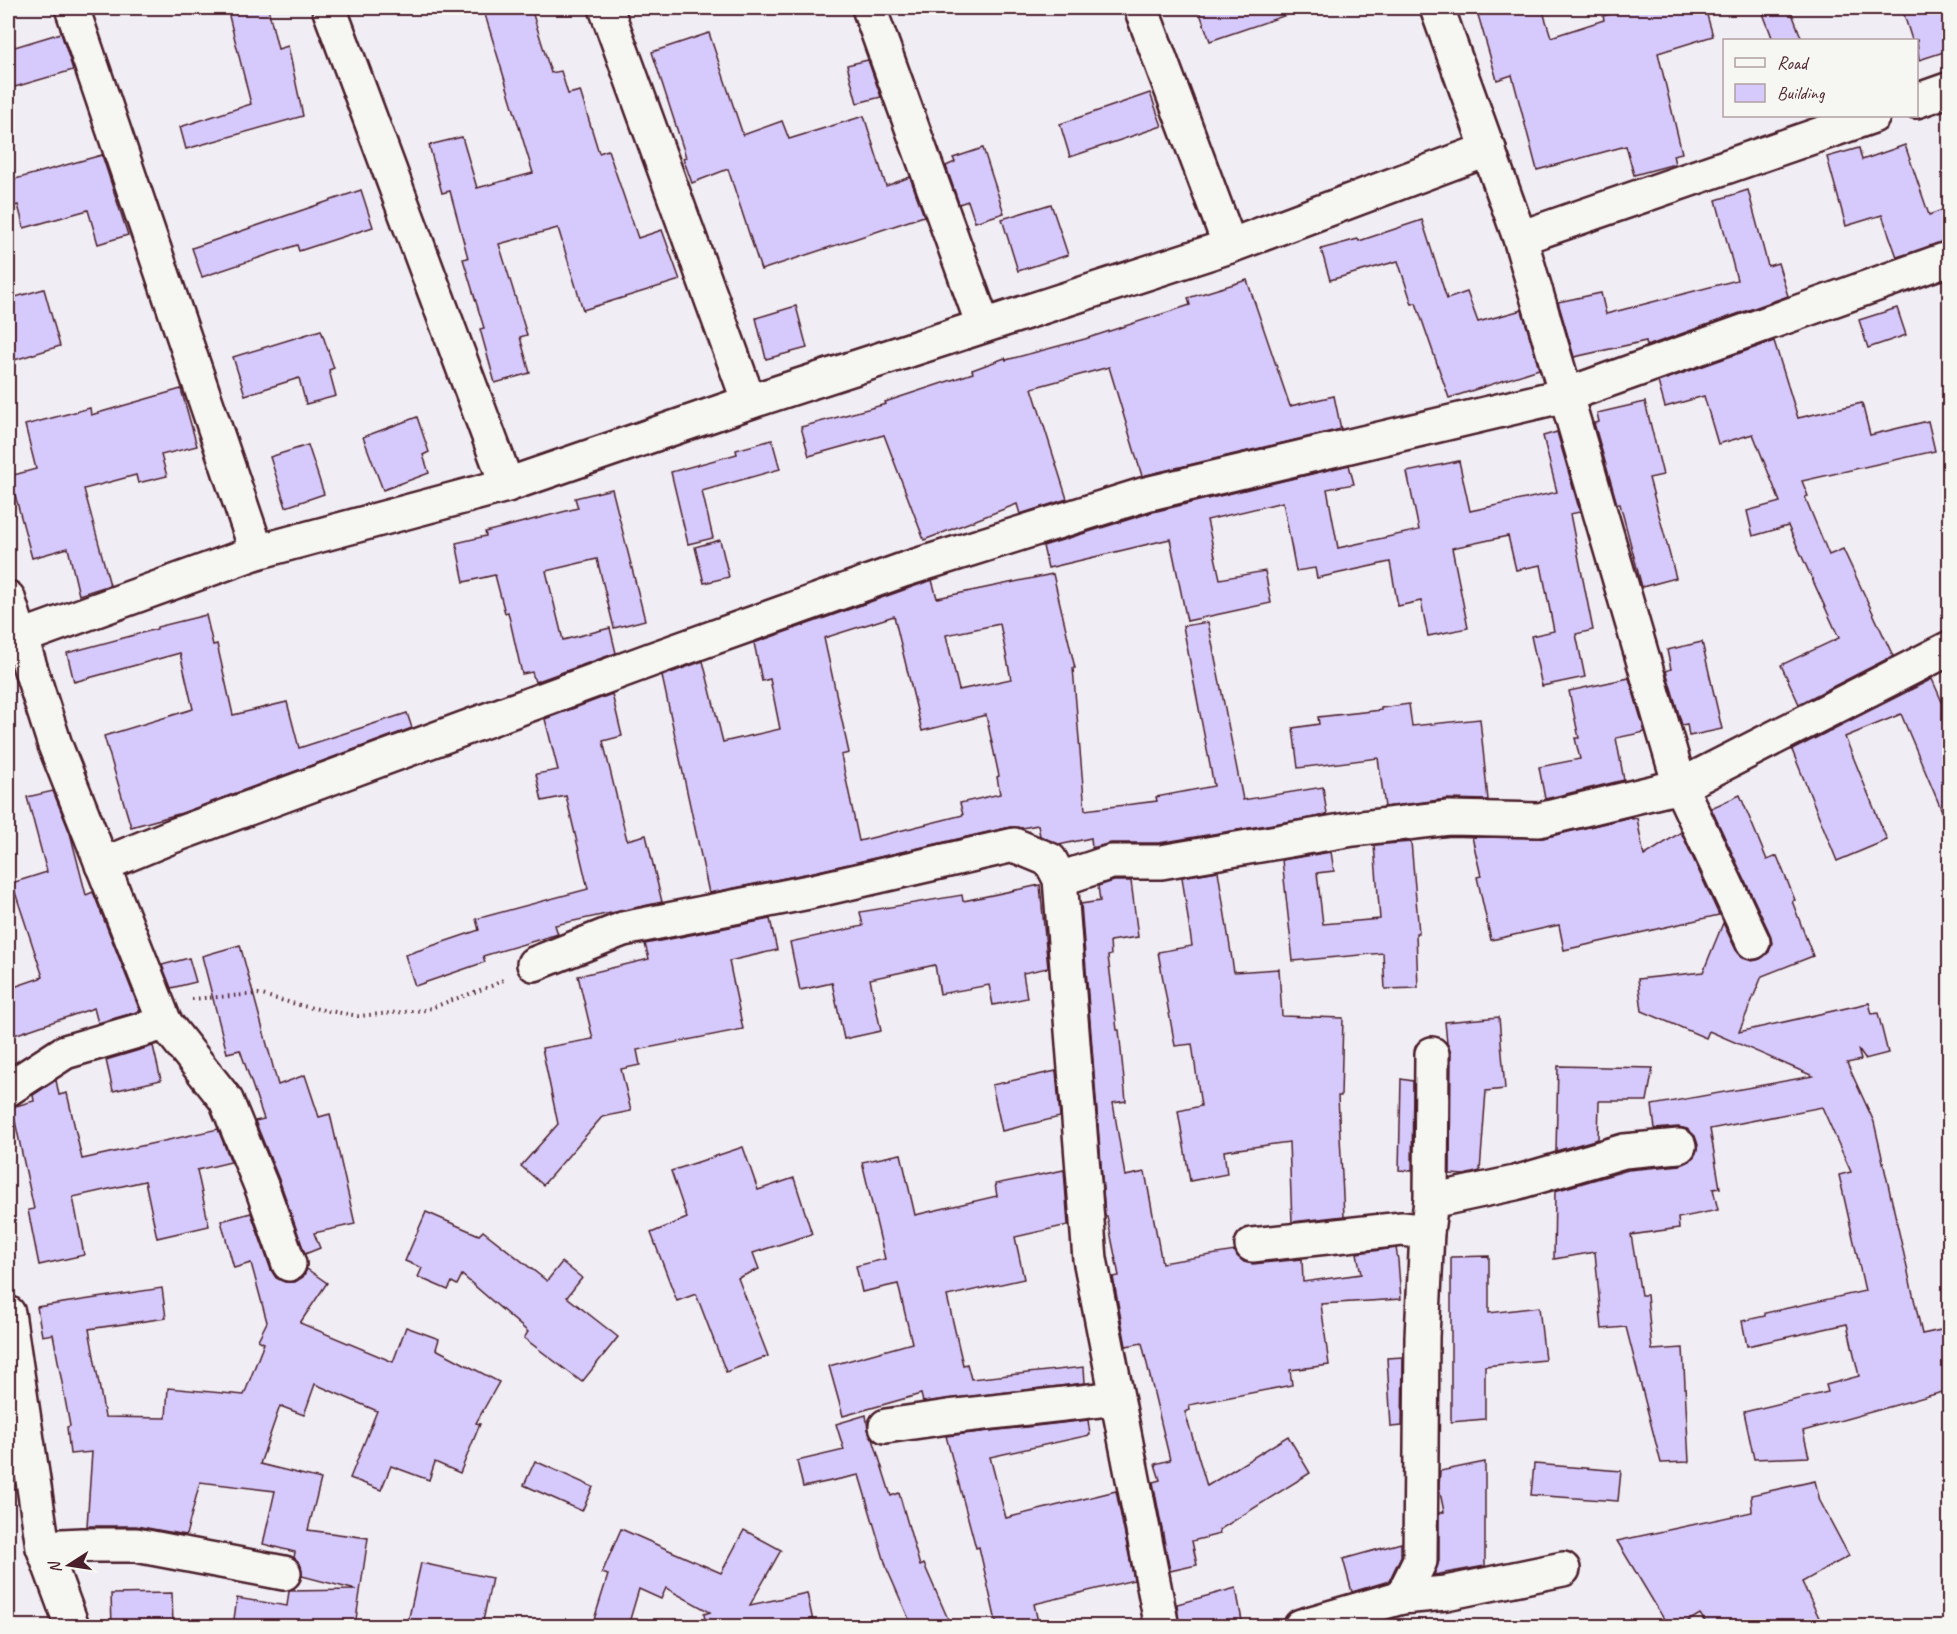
<svg xmlns="http://www.w3.org/2000/svg" width="1957" height="1634" viewBox="0 0 1957 1634" font-family="Caveat,sans-serif">
<rect width="100%" height="100%" fill="#f0edf4"/>
<filter id="ink" filterUnits="userSpaceOnUse"><feTurbulence type="fractalNoise" baseFrequency=".0167" numOctaves="2"/><feDisplacementMap in="SourceGraphic" scale="12" xChannelSelector="R" yChannelSelector="G"/><feConvolveMatrix kernelMatrix="1 2 1 2 8 2 1 2 1" color-interpolation-filters="sRGB"/></filter>
<g filter="url(#ink)">
<g fill="#d6c9fb" stroke="#4a1f2b" stroke-width="1.5" fill-rule="evenodd">
<polygon points="227,8 268,8 278,49 288,46 303,116 186,149 180,127 251,104"/>
<polygon points="483,8 531,8 551,73 561,71 568,94 580,91 599,153 608,150 638,238 662,230 680,280 583,310 558,228 499,244 527,335 520,337 530,373 495,383 480,329 484,328 463,259 468,258 450,191 442,193 429,145 462,137 477,188 533,173"/>
<polygon points="1198,8 1295,8 1295,12 1210,41"/>
<polygon points="1476,8 1542,8 1551,37 1604,20 1603,16 1632,8 1705,8 1713,36 1658,53 1682,153 1673,155 1675,164 1634,175 1626,146 1537,170 1512,75 1497,80"/>
<polygon points="1761,8 1790,8 1802,40 1773,40"/>
<polygon points="1902,8 1950,8 1950,50 1919,60 1917,40 1912,40"/>
<polygon points="61,33 73,70 8,89 8,49"/>
<polygon points="709,33 743,135 782,121 789,139 864,116 886,186 910,177 924,216 761,270 728,169 692,183 683,158 686,157 652,52"/>
<polygon points="868,60 881,97 857,103 847,65"/>
<polygon points="1150,93 1162,126 1070,157 1060,124"/>
<polygon points="1905,145 1929,215 1950,207 1950,240 1897,257 1882,215 1846,226 1827,157 1859,148 1862,160"/>
<polygon points="983,148 1004,213 975,222 968,201 959,204 946,166 955,162 953,158"/>
<polygon points="102,155 128,235 98,244 88,210 24,228 18,205 8,208 8,181"/>
<polygon points="361,190 373,227 299,251 297,245 202,277 192,248"/>
<polygon points="1748,190 1768,266 1778,263 1788,296 1647,346 1646,341 1574,357 1558,302 1601,293 1606,314 1737,280 1716,200"/>
<polygon points="1051,204 1068,255 1018,271 1002,219"/>
<polygon points="1422,220 1447,299 1467,292 1478,322 1522,310 1539,369 1449,398 1416,303 1412,304 1398,261 1330,280 1321,249 1358,239 1359,241"/>
<polygon points="1247,280 1290,406 1334,396 1341,429 1142,476 1109,367 1032,388 1067,499 1020,514 1017,504 924,540 884,435 809,456 801,427 886,404 885,402 973,373 972,370 1005,358 1006,360 1085,339 1190,305 1188,298"/>
<polygon points="44,289 60,346 8,362 8,299"/>
<polygon points="796,306 807,348 766,359 756,318"/>
<polygon points="1897,308 1906,335 1868,348 1859,320"/>
<polygon points="321,330 334,368 329,370 336,396 306,404 299,378 245,395 233,357"/>
<polygon points="1774,341 1798,418 1862,403 1870,435 1928,421 1935,451 1802,481 1808,496 1805,497 1829,555 1843,549 1893,656 1799,704 1781,665 1839,638 1788,526 1753,536 1747,511 1780,502 1753,434 1718,444 1704,396 1665,407 1658,382"/>
<polygon points="181,389 197,446 161,455 167,476 138,483 136,475 84,489 110,585 79,595 68,548 32,558 10,476 36,469 25,425 90,408 91,415"/>
<polygon points="1645,402 1663,475 1649,478 1676,578 1642,587 1620,504 1617,504 1594,423 1599,422 1597,413"/>
<polygon points="417,417 429,452 423,455 429,473 383,490 363,437"/>
<polygon points="1557,432 1580,512 1570,514 1593,630 1576,634 1585,677 1542,686 1531,636 1554,631 1541,565 1516,570 1508,536 1452,548 1468,628 1428,636 1421,601 1398,606 1390,562 1317,578 1315,568 1296,571 1283,502 1207,520 1220,579 1265,571 1271,603 1187,621 1170,539 1048,568 1043,546 1153,512 1349,465 1354,484 1327,489 1338,548 1419,530 1407,472 1459,461 1470,511 1557,492 1543,436"/>
<polygon points="772,440 780,469 702,491 713,538 688,544 671,472 737,454 736,450"/>
<polygon points="308,445 324,494 286,507 270,457"/>
<polygon points="612,489 645,620 614,628 597,559 546,571 563,640 610,628 616,653 535,682 532,672 522,674 508,612 505,613 495,575 464,582 456,543 486,536 485,532 578,508 575,498"/>
<polygon points="720,540 729,577 704,583 695,547"/>
<path d="M1053,574L1075,668H1073L1085,810L1157,801L1156,797L1214,786L1183,626L1208,622L1243,800L1323,787L1327,815L1159,843H1111L1092,848L1091,838L1059,845L1040,836L1038,825L1022,828L1010,827L805,874L709,893L662,676L703,661L723,742L780,729L770,679L762,681L754,643L932,580L937,598ZM894,616L922,731L986,715L999,776L997,777L1000,794L960,803L963,815L859,841L841,755L849,753L824,638ZM1000,624L1011,679L959,690L946,635Z"/>
<polygon points="206,615 213,645 217,644 233,715 287,702 299,748 407,713 412,728 182,813 131,827 104,736 193,709 180,653 74,682 67,653 157,629 157,627"/>
<polygon points="1702,642 1722,729 1689,736 1687,724 1682,725 1666,671 1671,669 1667,650"/>
<polygon points="1629,678 1645,732 1616,738 1624,780 1545,799 1539,767 1580,759 1575,738 1579,738 1569,691"/>
<polygon points="1932,679 1950,720 1950,830 1901,714 1845,737 1887,840 1837,861 1792,750"/>
<polygon points="612,694 622,736 603,741 627,840 646,835 662,902 555,925 558,934 483,956 485,962 415,986 405,955 479,930 476,919 588,889 566,796 542,801 536,774 558,770 545,719"/>
<polygon points="1409,704 1412,726 1480,719 1488,800 1447,799 1385,807 1378,758 1298,768 1293,728 1319,724 1318,717 1381,710 1381,708"/>
<polygon points="53,791 70,833 86,895 93,892 140,1011 98,1023 94,1008 14,1035 8,1016 8,989 43,977 12,883 47,872 27,797"/>
<polygon points="1740,795 1767,860 1777,856 1795,900 1792,901 1813,956 1762,976 1739,1032 1869,1003 1872,1014 1878,1013 1888,1053 1865,1059 1858,1049 1861,1060 1847,1063 1874,1122 1922,1334 1950,1328 1950,1390 1803,1431 1809,1457 1754,1459 1744,1412 1828,1392 1826,1385 1859,1376 1847,1324 1747,1346 1742,1321 1765,1316 1765,1313 1865,1291 1839,1175 1851,1172 1822,1107 1710,1129 1720,1188 1713,1189 1718,1210 1678,1218 1679,1228 1631,1235 1641,1295 1647,1295 1652,1350 1683,1348 1689,1462 1661,1463 1626,1327 1602,1329 1595,1252 1554,1259 1555,1191 1628,1170 1681,1165 1690,1161 1696,1153 1698,1145 1695,1136 1687,1129 1678,1127 1655,1129 1652,1105 1813,1076 1709,1031 1706,1038 1642,1011 1638,979 1703,972 1723,923 1736,950 1743,958 1752,961 1760,959 1769,952 1772,943 1770,934 1711,808"/>
<polygon points="1631,817 1632,819 1637,818 1644,856 1681,832 1719,915 1564,950 1559,925 1491,940 1477,877 1481,876 1472,837 1543,838"/>
<polygon points="1411,842 1419,933 1416,933 1418,988 1385,989 1383,953 1293,961 1282,860 1331,852 1334,871 1317,873 1323,924 1380,919 1374,845"/>
<polygon points="1218,871 1234,972 1279,969 1282,1016 1343,1018 1341,1096 1338,1096 1344,1216 1292,1222 1289,1142 1224,1151 1227,1174 1190,1181 1178,1111 1201,1106 1192,1044 1175,1046 1158,952 1192,946 1182,877"/>
<polygon points="1114,881 1131,881 1138,937 1110,941 1111,955 1108,956 1117,1030 1119,1030 1126,1101 1113,1103 1125,1176 1145,1172 1162,1263 1235,1251 1237,1256 1244,1262 1253,1264 1302,1259 1303,1282 1361,1274 1357,1253 1396,1248 1398,1260 1401,1299 1321,1304 1329,1365 1290,1370 1292,1385 1189,1405 1190,1410 1185,1412 1207,1486 1288,1436 1310,1473 1219,1530 1220,1534 1192,1541 1197,1565 1170,1571 1153,1482 1160,1480 1155,1464 1170,1460 1142,1343 1126,1346 1113,1277 1119,1276 1107,1216 1105,1216 1081,904 1100,901 1098,886"/>
<polygon points="1040,885 1048,968 1023,973 1027,998 993,1005 989,985 940,994 935,965 870,979 881,1031 844,1039 832,983 800,990 790,942 863,926 860,912 962,895 963,901"/>
<polygon points="770,919 777,950 729,961 743,1029 637,1050 640,1065 621,1069 631,1111 602,1117 543,1185 521,1166 558,1124 542,1048 593,1039 578,976 649,959 645,944"/>
<polygon points="240,945 278,1085 305,1075 319,1117 330,1114 355,1224 314,1233 320,1248 305,1254 280,1182 255,1121 264,1119 240,1050 227,1053 202,956"/>
<polygon points="189,958 196,982 171,988 162,965"/>
<polygon points="1499,1017 1505,1089 1486,1091 1480,1171 1464,1175 1450,1174 1451,1054 1447,1043 1445,1022"/>
<polygon points="153,1046 161,1080 113,1091 106,1060"/>
<polygon points="1558,1066 1653,1068 1647,1101 1599,1101 1598,1139 1556,1151"/>
<polygon points="1056,1071 1060,1117 1002,1131 992,1085"/>
<polygon points="1401,1079 1413,1081 1412,1171 1399,1170"/>
<polygon points="56,1080 59,1095 67,1093 82,1159 218,1129 231,1162 197,1170 209,1226 157,1238 145,1181 73,1197 84,1255 39,1265 28,1210 34,1209 12,1107 34,1101 33,1095"/>
<polygon points="743,1147 758,1190 794,1178 812,1234 753,1253 759,1269 738,1278 768,1356 726,1372 696,1294 677,1301 651,1233 687,1218 671,1171"/>
<polygon points="901,1154 915,1215 997,1196 995,1184 1064,1170 1068,1225 1015,1237 1024,1279 947,1296 963,1365 967,1364 971,1379 1084,1367 1085,1383 923,1402 921,1394 843,1416 829,1366 912,1343 898,1284 862,1292 856,1266 885,1259 862,1162"/>
<polygon points="426,1212 479,1235 483,1231 547,1281 562,1262 582,1278 567,1297 618,1337 582,1382 524,1338 528,1332 462,1275 457,1285 452,1282 448,1290 418,1277 422,1268 405,1261"/>
<polygon points="251,1213 271,1270 276,1278 285,1282 295,1282 303,1277 307,1269 327,1283 300,1323 393,1362 406,1327 439,1339 436,1349 499,1382 476,1423 480,1424 460,1473 435,1462 429,1480 391,1466 381,1490 350,1478 377,1411 315,1384 304,1415 280,1406 260,1464 321,1479 308,1530 368,1538 355,1626 233,1626 237,1598 287,1606 289,1591 356,1590 302,1576 301,1566 294,1558 295,1552 263,1544 275,1491 200,1482 186,1535 136,1526 87,1526 92,1452 70,1454 67,1427 70,1426 53,1334 42,1336 37,1307 162,1288 166,1318 89,1329 105,1417 166,1418 168,1388 244,1395 264,1343 258,1340 267,1322 251,1263 234,1268 221,1221"/>
<polygon points="1489,1256 1489,1313 1539,1307 1545,1360 1485,1366 1485,1419 1451,1422 1451,1257"/>
<polygon points="1403,1357 1402,1426 1391,1427 1387,1358"/>
<polygon points="866,1415 868,1429 873,1439 891,1496 899,1493 920,1566 924,1564 951,1626 912,1626 887,1569 859,1475 803,1487 797,1461 844,1450 836,1424"/>
<polygon points="1088,1420 1090,1435 990,1457 1006,1518 1116,1491 1134,1580 1034,1604 1039,1626 997,1626 979,1547 976,1548 946,1436"/>
<polygon points="535,1461 593,1487 582,1511 524,1485"/>
<polygon points="1485,1462 1485,1566 1434,1575 1439,1561 1439,1513 1444,1512 1439,1487 1440,1471"/>
<polygon points="1534,1464 1621,1471 1618,1501 1531,1495"/>
<polygon points="1815,1481 1820,1501 1849,1556 1802,1582 1823,1626 1708,1626 1700,1614 1685,1623 1668,1626 1617,1541 1752,1512 1751,1495"/>
<polygon points="621,1529 721,1573 744,1530 781,1550 750,1605 807,1593 814,1626 706,1626 704,1614 710,1612 666,1588 661,1599 639,1589 628,1626 592,1626 608,1575 602,1573"/>
<polygon points="1401,1543 1401,1556 1389,1581 1352,1592 1343,1559"/>
<polygon points="421,1563 492,1578 482,1626 407,1626"/>
<polygon points="1236,1588 1242,1621 1214,1626 1213,1620 1179,1626 1177,1604"/>
<polygon points="172,1593 173,1626 112,1626 111,1594"/>
</g>
<g fill="none" stroke-linecap="round" stroke-linejoin="round">
<defs>
<g id="street">
<polyline points="72,8 257,552"/>
<polyline points="329,8 507,485"/>
<polyline points="606,8 749,402"/>
<polyline points="869,8 983,325"/>
<polyline points="1141,8 1230,246"/>
<polyline points="1437,8 1520,238 1680,786 1753,942"/>
<polyline points="1916,101 1950,89"/>
<polyline points="1520,238 1873,116"/>
<polyline points="8,598 55,745 165,1023 65,1052 8,1089"/>
<polyline points="8,642 257,552 507,485 749,402 1230,246 1489,149"/>
<polyline points="102,865 170,837 653,659 903,570 1146,494 1566,395 1950,258"/>
<polyline points="1060,879 1111,862 1161,862 1353,829 1449,818 1539,820 1680,786 1950,648"/>
<polyline points="534,964 623,929 809,892 1014,845 1050,860 1060,879 1090,1259 1161,1622"/>
<polyline points="165,1023 226,1100 262,1188 289,1264"/>
<polyline points="1431,1201 1432,1054"/>
<polyline points="1252,1245 1402,1229 1427,1232"/>
<polyline points="8,1313 43,1547 72,1626"/>
<polyline points="886,1426 948,1417 1117,1398"/>
<polyline points="43,1547 82,1545 136,1545 284,1573"/>
<polyline points="1402,1597 1446,1593 1563,1569"/>
<polyline points="1301,1626 1402,1597 1420,1561 1422,1337 1427,1232 1431,1201 1515,1183 1624,1151 1679,1146"/>
</g>
</defs>
<use href="#street" stroke="#4a1f2b" stroke-width="38"/>
<polyline stroke="#4a1f2b" stroke-width="4" stroke-dasharray="1.5 4.5" stroke-linecap="butt" points="192,999 258,994 307,1007 358,1016 425,1010 494,985 505,979"/>
<use href="#street" stroke="#f6f6f2" stroke-width="33"/>
</g>
</g>
<rect width="1957" height="1634" fill="none" stroke="#f6f6f2" stroke-width="30"/>
<rect x="15" y="15" width="1927" height="1604" fill="none" stroke="#4a1f2b" stroke-width="2" filter="url(#ink)"/>
<rect x="1723" y="39" width="195" height="78" fill="#f6f6f2" stroke="#b1a0a2" stroke-width="1.5"/>
<rect x="1735" y="58" width="30" height="9" fill="#f6f6f2" stroke="#b1a0a2" stroke-width="1.5"/>
<text x="1777" y="69" font-size="18" fill="#4a1f2b">Road</text>
<rect x="1735" y="84" width="30" height="18" fill="#d6c9fb" stroke="#b1a0a2" stroke-width="1.5"/>
<text x="1777" y="99" font-size="18" fill="#4a1f2b">Building</text>
<g transform="translate(69 1565) rotate(258)" stroke="#f6f6f2" stroke-width="4.5" paint-order="stroke">
<path d="M0-4.5L10 22L0 15L-10 22Z" fill="#4a1f2b"/>
<text y="-9" font-size="16" font-weight="bold" text-anchor="middle" fill="#4a1f2b">N</text>
</g>
</svg>
